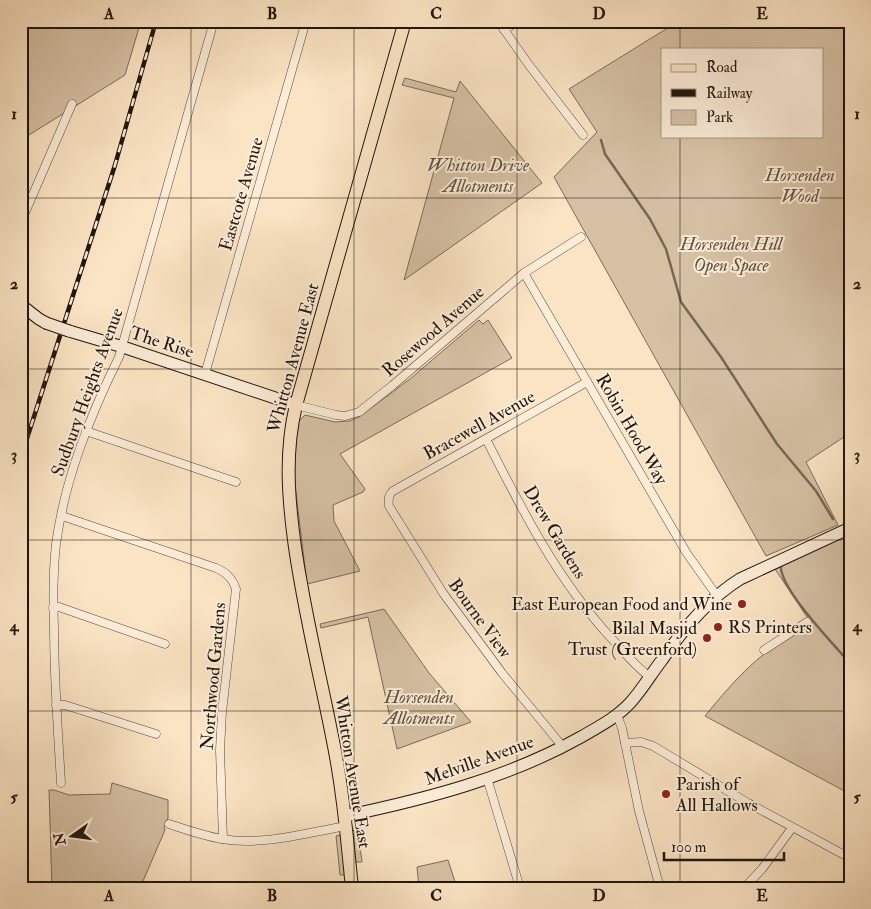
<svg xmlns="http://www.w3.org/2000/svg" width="871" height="909" viewBox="0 0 871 909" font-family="'IM FELL Double Pica',serif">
<rect width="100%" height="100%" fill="#fbe4c4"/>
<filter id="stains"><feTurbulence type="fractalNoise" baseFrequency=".004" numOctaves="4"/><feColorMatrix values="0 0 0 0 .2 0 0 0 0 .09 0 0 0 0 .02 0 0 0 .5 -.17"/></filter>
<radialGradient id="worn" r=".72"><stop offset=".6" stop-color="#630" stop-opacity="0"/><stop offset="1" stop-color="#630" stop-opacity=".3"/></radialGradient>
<g fill="#d6c1a5" stroke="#7b6b59" fill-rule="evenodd">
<polygon points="21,21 141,21 125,75 21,140"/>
<path d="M679,21H850V433L806,462L838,525L766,556L554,177L597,132L569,89ZM662,49H822V136H662Z"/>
<polygon points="405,78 456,92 460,81 542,183 404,280 454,98 402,85"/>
<polygon points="479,320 483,324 488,320 512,358 340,454 365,489 363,492 333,505 334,521 360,571 307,584 294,477 294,447 297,423 305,415 335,422 349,421 359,417 410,379"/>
<path d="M850,533V794L705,716C736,678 762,649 807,627L805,624L809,620L775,569Z"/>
<polygon points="384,609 429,673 471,722 397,749 368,617 321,628 320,624"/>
<polygon points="112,783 168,800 168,818 164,828 165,830 140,888 52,888 49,790 54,790 69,795 110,794"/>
<polygon points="357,822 362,862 356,862 352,831 355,830 355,824"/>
<polygon points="341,835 346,875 340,875 336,836"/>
<polygon points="448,860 457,888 419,888 417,867"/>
</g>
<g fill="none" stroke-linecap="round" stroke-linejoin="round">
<g stroke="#776756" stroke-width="2.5">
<polyline points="601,140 605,154 650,219 666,249 681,302 721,357 777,444 816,491 833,519"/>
<path d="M781,565C778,587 834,645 850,663"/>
</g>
<defs>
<g id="street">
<polyline points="498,21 529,65 583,135"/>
<polyline points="504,30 518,21"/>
<polyline points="21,222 72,104"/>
<polyline points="524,273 686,552 717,596"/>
<polyline points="205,374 306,21"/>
<polyline points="296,405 336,415 345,416 359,412 393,385 524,273 581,237"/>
<polyline points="86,431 236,482"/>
<path d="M486,439C522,510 558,581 612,639C624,652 636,667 650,677"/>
<path d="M62,516L216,568C227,573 232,578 236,589L222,712L220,750L223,839"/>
<polyline points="53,608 59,607 165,644"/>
<polyline points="764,650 807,622"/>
<polyline points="56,705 65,705 156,734"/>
<polyline points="617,715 622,728 639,811 660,888"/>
<polyline points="625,743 641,742 653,746 748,803 850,858"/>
<path d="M563,747L502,673L443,593L389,506C388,500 388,495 393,491L587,382"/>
<polyline points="487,778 520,888"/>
<path d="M61,783C58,731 54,679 54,627C53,599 53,571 56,544C65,478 90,416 119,357L214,21"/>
<path d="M169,824C187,830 204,836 222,839C262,846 306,833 346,826"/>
<polyline points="744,888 762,869 792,828"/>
</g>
<g id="secondary">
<polyline points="21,305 39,319 46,323"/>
<polyline points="69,331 123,347 296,405"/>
<path d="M345,816C426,799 508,778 581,737C598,727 616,718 630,703C642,690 651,674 662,660C683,629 708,599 740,579L850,528"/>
</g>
<path id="primary" d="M352,888C347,839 343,790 333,741C320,674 303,608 294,540C288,494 285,451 296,405L405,21"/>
</defs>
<use href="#street" stroke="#57493b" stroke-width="9"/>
<use href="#secondary" stroke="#20150d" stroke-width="13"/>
<use href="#primary" stroke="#20150d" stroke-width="14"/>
<use href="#street" stroke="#fcedd9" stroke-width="8"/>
<use href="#secondary" stroke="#fcedd9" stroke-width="11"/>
<use href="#primary" stroke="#fbe4c4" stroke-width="12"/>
<defs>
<polyline id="rail" points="21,457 115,165 156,21"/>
</defs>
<use href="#rail" stroke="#20150d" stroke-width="4.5"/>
<use href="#rail" stroke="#fcedd9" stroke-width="2.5" stroke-dasharray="8" stroke-linecap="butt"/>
<defs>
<polyline id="secondary-bridge" points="46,323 69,331"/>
</defs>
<use href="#secondary-bridge" stroke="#20150d" stroke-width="13" stroke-linecap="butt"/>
<use href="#secondary-bridge" stroke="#fcedd9" stroke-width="11"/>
</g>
<path fill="none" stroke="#20150d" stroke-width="1" stroke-opacity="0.55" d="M191,21V888M354,21V888M517,21V888M680,21V49M680,136V888M21,198H850M21,369H850M21,540H850M21,711H850"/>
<g fill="#8f2418" stroke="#fcedd9" stroke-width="2">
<circle cx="742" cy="604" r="5"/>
<circle cx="718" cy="627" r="5"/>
<circle cx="707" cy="638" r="5"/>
<circle cx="666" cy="794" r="5"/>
</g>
<g text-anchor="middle" stroke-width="4" stroke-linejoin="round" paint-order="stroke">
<g font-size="18" font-style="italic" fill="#605142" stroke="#fcedd9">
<text x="478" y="171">Whitton Drive<tspan x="478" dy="21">Allotments</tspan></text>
<text x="800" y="181">Horsenden<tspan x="800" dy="21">Wood</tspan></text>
<text x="731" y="250">Horsenden Hill<tspan x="731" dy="21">Open Space</tspan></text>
<text x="419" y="703">Horsenden<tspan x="419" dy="21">Allotments</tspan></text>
</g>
<g font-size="18" fill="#20150d" stroke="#fcedd9">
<text transform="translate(241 194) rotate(-74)" y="6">Eastcote Avenue</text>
<text transform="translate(433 331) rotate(-41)" y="6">Rosewood Avenue</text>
<text transform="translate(162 342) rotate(18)" y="6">The Rise</text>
<text transform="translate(293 358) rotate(-75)" y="6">Whitton Avenue East</text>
<text transform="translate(87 392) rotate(-70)" y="6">Sudbury Heights Avenue</text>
<text transform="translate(479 425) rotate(-29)" y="6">Bracewell Avenue</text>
<text transform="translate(632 429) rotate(60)" y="6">Robin Hood Way</text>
<text transform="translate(555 532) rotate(59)" y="6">Drew Gardens</text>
<text transform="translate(480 618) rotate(54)" y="6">Bourne View</text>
<text transform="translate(213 676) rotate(-85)" y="6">Northwood Gardens</text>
<text transform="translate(479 760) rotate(-20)" y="6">Melville Avenue</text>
<text transform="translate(353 772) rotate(81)" y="6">Whitton Avenue East</text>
</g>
<g font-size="18" fill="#20150d" stroke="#fcedd9" text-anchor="end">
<text x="732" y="610">East European Food and Wine</text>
<text x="728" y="633" text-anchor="start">RS Printers</text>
<text x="697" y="634">Bilal Masjid<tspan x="697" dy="21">Trust (Greenford)</tspan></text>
<text x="676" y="790" text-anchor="start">Parish of<tspan x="676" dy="21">All Hallows</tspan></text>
</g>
</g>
<rect width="871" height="909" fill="none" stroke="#fbe4c4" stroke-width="55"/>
<rect x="661" y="48" width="162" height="90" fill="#fcedd9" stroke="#a49787"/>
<rect x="671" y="64" width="25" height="8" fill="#fbe4c4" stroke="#a49787"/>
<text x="706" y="72" font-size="15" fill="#20150d">Road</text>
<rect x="671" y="89" width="25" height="8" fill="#20150d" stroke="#a49787"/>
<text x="706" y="98" font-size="15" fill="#20150d">Railway</text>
<rect x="671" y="110" width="25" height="15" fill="#d6c1a5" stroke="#a49787"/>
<text x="706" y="122" font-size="15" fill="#20150d">Park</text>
<g transform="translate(72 836) rotate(256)" stroke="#fcedd9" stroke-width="4" paint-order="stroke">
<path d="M0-4L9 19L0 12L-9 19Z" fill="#20150d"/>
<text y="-8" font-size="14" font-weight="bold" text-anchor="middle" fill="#20150d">N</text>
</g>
<path d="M664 852v8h120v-8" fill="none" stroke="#20150d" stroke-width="2.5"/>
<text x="671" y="852" font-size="15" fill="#20150d" stroke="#fcedd9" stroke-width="4" paint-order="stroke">100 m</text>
<rect x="28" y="28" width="816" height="854" fill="none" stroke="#20150d" stroke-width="2"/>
<g font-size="16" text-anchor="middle" font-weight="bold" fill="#20150d">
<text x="109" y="19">A</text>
<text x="272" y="19">B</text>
<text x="436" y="19">C</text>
<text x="599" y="19">D</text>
<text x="762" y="19">E</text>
<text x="14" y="119">1</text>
<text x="857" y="119">1</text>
<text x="14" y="289">2</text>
<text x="857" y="289">2</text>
<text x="14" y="460">3</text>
<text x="857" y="460">3</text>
<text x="14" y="631">4</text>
<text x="857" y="631">4</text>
<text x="14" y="802">5</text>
<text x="857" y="802">5</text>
<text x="109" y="901">A</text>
<text x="272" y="901">B</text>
<text x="436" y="901">C</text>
<text x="599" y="901">D</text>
<text x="762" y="901">E</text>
</g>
<rect width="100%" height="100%" filter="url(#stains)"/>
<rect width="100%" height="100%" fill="url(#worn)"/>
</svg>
